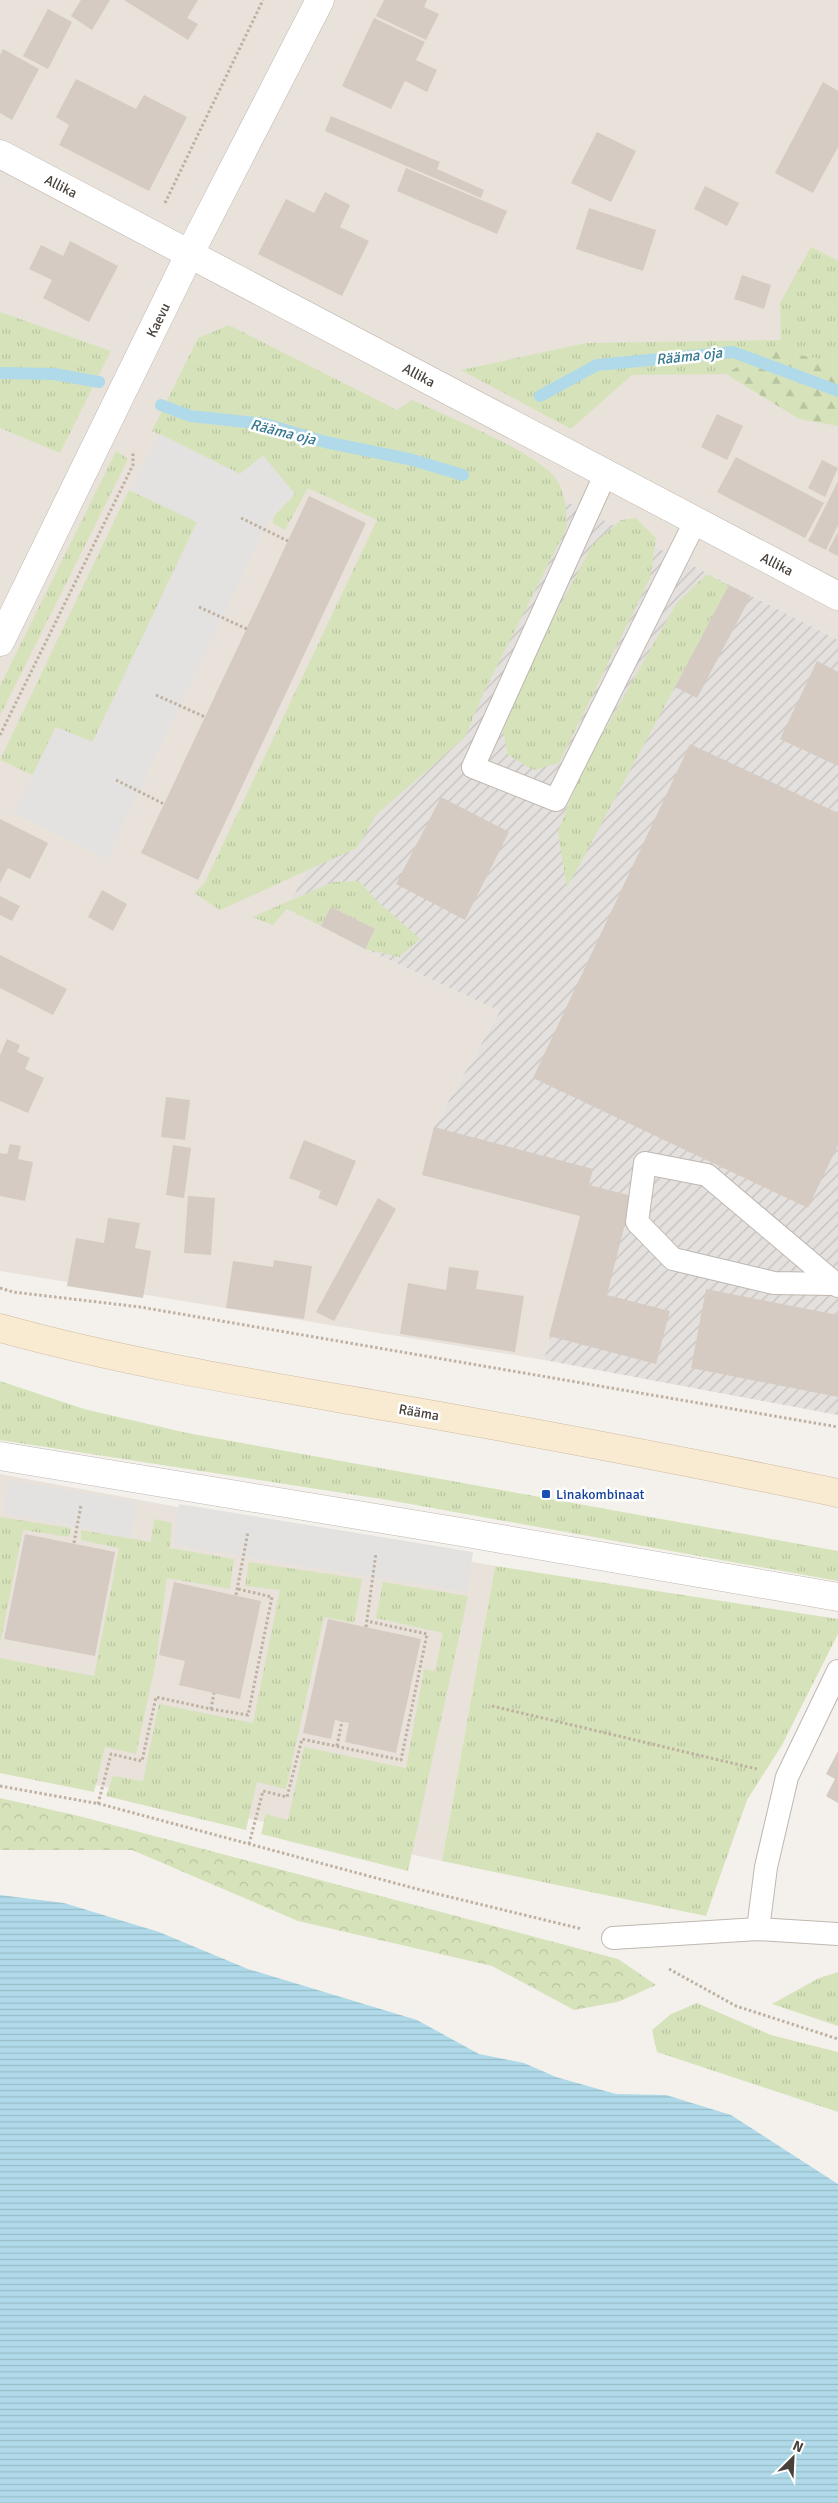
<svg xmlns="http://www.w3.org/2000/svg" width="838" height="2503" viewBox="0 0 838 2503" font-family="Signika,sans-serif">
<defs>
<pattern id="industrial-furrows" width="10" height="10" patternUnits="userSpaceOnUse" patternTransform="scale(1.25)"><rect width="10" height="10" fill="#e4e0dd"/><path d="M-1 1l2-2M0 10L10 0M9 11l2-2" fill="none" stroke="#c5c1be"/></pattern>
<pattern id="grass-tufts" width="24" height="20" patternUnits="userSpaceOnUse" patternTransform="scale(1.25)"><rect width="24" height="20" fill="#d6e3ba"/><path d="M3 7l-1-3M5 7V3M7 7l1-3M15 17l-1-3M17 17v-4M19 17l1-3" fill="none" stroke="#b9c4a1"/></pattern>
<pattern id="forest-firs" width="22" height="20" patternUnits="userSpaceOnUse" patternTransform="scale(1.25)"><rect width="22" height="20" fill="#d6e3ba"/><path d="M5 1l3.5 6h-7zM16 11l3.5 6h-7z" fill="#b9c4a1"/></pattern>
<pattern id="park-crowns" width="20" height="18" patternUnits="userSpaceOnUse" patternTransform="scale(1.25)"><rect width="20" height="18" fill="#d6e3ba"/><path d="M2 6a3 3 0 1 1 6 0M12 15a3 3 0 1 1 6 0" fill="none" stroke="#b9c4a1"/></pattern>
<pattern id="water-rules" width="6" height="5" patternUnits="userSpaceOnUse" patternTransform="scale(1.25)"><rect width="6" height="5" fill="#b0dae9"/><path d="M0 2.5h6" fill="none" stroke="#99bcc9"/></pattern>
</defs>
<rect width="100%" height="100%" fill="#f4f1ec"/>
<g fill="#e8e2db">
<polygon points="0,0 838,0 838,640 565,501 287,909 365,949 500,1011 434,1127 580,1216 544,1360 0,1271"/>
<polygon points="0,1474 495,1566 442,1861 0,1764"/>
</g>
<polygon fill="url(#industrial-furrows)" points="509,472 838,640 838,1415 544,1360 580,1216 422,1175 434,1127 500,1011 365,949 287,909"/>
<g fill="url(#grass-tufts)">
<polygon points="811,247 838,261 838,363 768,349 726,374 632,375 571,429 461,370 586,343 781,340 780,303"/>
<polygon points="0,312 111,351 60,453 0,428"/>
<path d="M229,325L397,410L412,400C444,415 539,453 556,479C566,493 566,511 567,527L483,694L465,737L376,815L357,848L220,910L194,893L204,884L377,520L308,488L285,530L273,523L274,516L295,494L263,456L240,474L152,431L198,338Z"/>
<polygon points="116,451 128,459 0,716 0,686"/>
<polygon points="129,490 197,522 92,743 56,727 33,775 0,760"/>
<polygon points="636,518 656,538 650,578 559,763 533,770 508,755 503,731 537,650 592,545 621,520"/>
<polygon points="707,574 729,586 567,888 558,832 580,774 676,604"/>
<polygon points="359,881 376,900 420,939 399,957 365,949 375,929 331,907 321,926 287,909 273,925 252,917 333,882"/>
<polygon points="0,1381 84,1409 187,1433 838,1551 838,1581 388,1500 0,1440"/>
<polygon points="0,1517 71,1528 69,1537 23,1530 0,1644"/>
<polygon points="154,1519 172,1523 170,1548 234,1559 230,1589 167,1578 156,1661 136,1754 105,1747 94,1792 0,1773 0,1658 94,1676 119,1548 81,1540 81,1530 151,1542"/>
<polygon points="249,1562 362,1579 354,1623 324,1617 286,1789 257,1782 246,1830 106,1796 113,1776 143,1781 159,1704 253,1723 280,1590 245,1586"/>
<polygon points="495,1566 838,1619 838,1634 782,1745 747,1800 706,1916 442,1861"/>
<polygon points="383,1582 468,1596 408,1871 261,1834 266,1814 288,1820 304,1747 406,1768 424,1669 435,1671 443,1633 376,1618"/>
<polygon points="838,1972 838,2026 772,2004 819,1978"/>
<polygon points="697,2003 771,2035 838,2052 838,2112 657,2052 652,2030 671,2014"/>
</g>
<polygon fill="url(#forest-firs)" points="768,348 838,363 838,426 799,419 726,374"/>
<polygon fill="url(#park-crowns)" points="0,1798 83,1817 618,1959 656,1985 618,2002 574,2010 492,1966 298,1921 132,1850 0,1850"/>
<g fill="#e4e2e0">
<polygon points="160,434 240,474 263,456 295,494 269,520 116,839 109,859 14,813 56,727 93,742 197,522 129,490"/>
<polygon points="8,1480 137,1502 131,1538 3,1513"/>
<polygon points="179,1504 473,1552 467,1592 173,1545"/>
</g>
<polygon fill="url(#water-rules)" points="0,1895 64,1903 159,1932 248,1969 417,2020 479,2054 524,2063 556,2077 616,2094 666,2095 731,2115 838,2184 838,2503 0,2503"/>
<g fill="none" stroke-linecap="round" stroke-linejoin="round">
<g stroke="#b0dae9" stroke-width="12">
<polyline points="0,373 54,374 99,382"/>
<polyline points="540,396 597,365 733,352 838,391"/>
<polyline points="161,405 190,416 265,424 325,442 409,459 463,475"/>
</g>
</g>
<g fill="#d5cbc3">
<polygon points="81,0 110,0 92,30 71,16"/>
<polygon points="124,0 198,0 187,18 198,24 188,40"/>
<polygon points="384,0 427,0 424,7 439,14 426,40 376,16"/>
<polygon points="48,9 72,22 48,69 23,56"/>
<polygon points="374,18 425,42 416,60 437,70 427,92 405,81 391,109 342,86"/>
<polygon points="3,49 39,69 12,120 0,113 0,55"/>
<polygon points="76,79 136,109 144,95 187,117 149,191 59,145 69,125 56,117"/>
<polygon points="823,82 838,91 838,147 813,193 775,173"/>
<polygon points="331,116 440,162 437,169 484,190 481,198 325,131"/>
<polygon points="597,132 636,151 611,202 571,183"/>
<polygon points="406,168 507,211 497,234 397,191"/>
<polygon points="705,186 739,203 727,226 694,209"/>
<polygon points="325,192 350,205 340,227 369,241 342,296 258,254 286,199 314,213"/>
<polygon points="589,208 656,230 643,271 576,249"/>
<polygon points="70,241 118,266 89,322 43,298 52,280 29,269 41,245 63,256"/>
<polygon points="742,275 771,285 764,309 734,299"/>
<polygon points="717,414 743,426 727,460 701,447"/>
<polygon points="736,457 824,503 805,538 717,492"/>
<polygon points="822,460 838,468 825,497 808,488"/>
<polygon points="838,481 838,525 826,550 808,541"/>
<polygon points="309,496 366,523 198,880 141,853"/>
<polygon points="838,532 838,556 828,551"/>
<polygon points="729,585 751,596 697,698 675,687"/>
<polygon points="817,661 838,672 838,766 780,739"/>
<polygon points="690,744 838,813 838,1145 808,1208 533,1078"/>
<polygon points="441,797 509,832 465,920 396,884"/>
<polygon points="0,819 48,843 30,879 8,868 0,883"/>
<polygon points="102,890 127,904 113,931 88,917"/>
<polygon points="0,896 20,906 12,921 0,915"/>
<polygon points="331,907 375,929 365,949 321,926"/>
<polygon points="0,955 67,989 53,1015 0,988"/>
<polygon points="7,1039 20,1045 17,1052 30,1058 25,1069 44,1078 28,1113 0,1101 0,1055"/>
<polygon points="166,1097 190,1100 185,1140 161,1137"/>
<polygon points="434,1127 593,1169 589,1185 632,1196 607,1295 670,1311 656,1364 549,1336 580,1216 422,1175"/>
<polygon points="304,1140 356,1161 337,1206 318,1198 321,1191 289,1178"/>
<polygon points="10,1144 21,1146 18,1159 33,1162 25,1201 0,1196 0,1153 7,1154"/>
<polygon points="173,1145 191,1148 184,1198 166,1195"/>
<polygon points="188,1196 215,1198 211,1255 184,1253"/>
<polygon points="378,1198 396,1209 334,1321 316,1312"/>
<polygon points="108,1218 140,1223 135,1248 151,1251 143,1298 67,1286 76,1238 104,1243"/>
<polygon points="274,1260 312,1266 304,1319 226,1308 233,1261 273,1267"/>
<polygon points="449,1267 479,1271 476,1289 524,1296 515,1352 400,1334 408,1283 446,1290"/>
<polygon points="706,1289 838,1315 838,1397 691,1368"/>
<polygon points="25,1534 115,1552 95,1656 4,1639"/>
<polygon points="174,1582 261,1601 240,1699 179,1685 185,1661 159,1655"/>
<polygon points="328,1619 421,1639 396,1753 345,1742 349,1723 335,1720 331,1739 303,1733"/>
<polygon points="838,1751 838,1803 826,1796 835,1779 826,1774"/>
</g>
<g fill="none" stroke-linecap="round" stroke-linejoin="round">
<defs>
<g id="lane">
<polyline points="605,475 473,767 556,800 695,522"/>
<polyline points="834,1284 774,1283 673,1259 637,1222 645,1163 707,1175 838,1286"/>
<polyline points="758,1929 766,1867 787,1777 838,1671"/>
<polyline points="613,1938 758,1929 838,1934"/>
</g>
<g id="street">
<polyline points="0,154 838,596"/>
<polyline points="0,642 190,253 320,0"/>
<polyline points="0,1456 461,1532 838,1597"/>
</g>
<path id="secondary" d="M0,1328C130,1364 263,1385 395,1408C543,1434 691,1462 838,1493"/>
</defs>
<use href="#lane" stroke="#bfb7b0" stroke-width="24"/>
<use href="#street" stroke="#bfb7b0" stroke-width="29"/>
<use href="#secondary" stroke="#cebca1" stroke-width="29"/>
<g stroke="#bfb1a2" stroke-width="3" stroke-dasharray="2.5 2.5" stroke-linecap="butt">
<polyline points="165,203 263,0"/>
<polyline points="241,518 288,541"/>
<polyline points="199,607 247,629"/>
<polyline points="156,695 205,717"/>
<polyline points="0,735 133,465 133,453"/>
<polyline points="116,780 164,804"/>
<polyline points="0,1288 13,1292 140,1307 838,1427"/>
<polyline points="74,1543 81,1505"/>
<polyline points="236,1595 248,1532"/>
<polyline points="366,1627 376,1553"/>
<polyline points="492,1706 757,1769"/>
<polyline points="211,1709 248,1715 272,1597 238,1589"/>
<polyline points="337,1746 342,1721"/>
<polyline points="0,1786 100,1804 417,1889 582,1929"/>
<polyline points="98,1804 111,1754 142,1761 156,1697 211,1709 214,1693"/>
<polyline points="249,1844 263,1791 287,1797 302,1739 401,1760 427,1634 367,1621"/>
<polyline points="669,1969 736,2006 838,2039"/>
</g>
<use href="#lane" stroke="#fff" stroke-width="22"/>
<use href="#street" stroke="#fff" stroke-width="28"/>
<use href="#secondary" stroke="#f9ead2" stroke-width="28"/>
</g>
<rect fill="#1a4fb4" stroke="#fff" stroke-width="2" x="541" y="1489" width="10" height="10" rx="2.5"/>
<g text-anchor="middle" stroke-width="5" stroke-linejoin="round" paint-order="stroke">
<g font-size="14" fill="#48413a" stroke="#fff">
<text transform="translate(61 186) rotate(27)" y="5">Allika</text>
<text transform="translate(158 320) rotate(-64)" y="5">Kaevu</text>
<text transform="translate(419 375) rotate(28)" y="5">Allika</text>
<text transform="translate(777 564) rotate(27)" y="5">Allika</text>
<text transform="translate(419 1412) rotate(10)" y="5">Rääma</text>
</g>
<g font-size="14" fill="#164399" stroke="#fff" text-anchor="start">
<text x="556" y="1499">Linakombinaat</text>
</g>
<g font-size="15" font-style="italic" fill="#387992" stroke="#fff">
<text transform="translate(689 356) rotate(-6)" y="5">Rääma oja</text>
<text transform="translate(283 432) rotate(14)" y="5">Rääma oja</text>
</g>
</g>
<g transform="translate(793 2458) rotate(24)" stroke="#ffffff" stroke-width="4" paint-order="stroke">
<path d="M0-4L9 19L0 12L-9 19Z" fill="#48413a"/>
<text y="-8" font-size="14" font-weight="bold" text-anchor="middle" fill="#48413a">N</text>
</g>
</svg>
